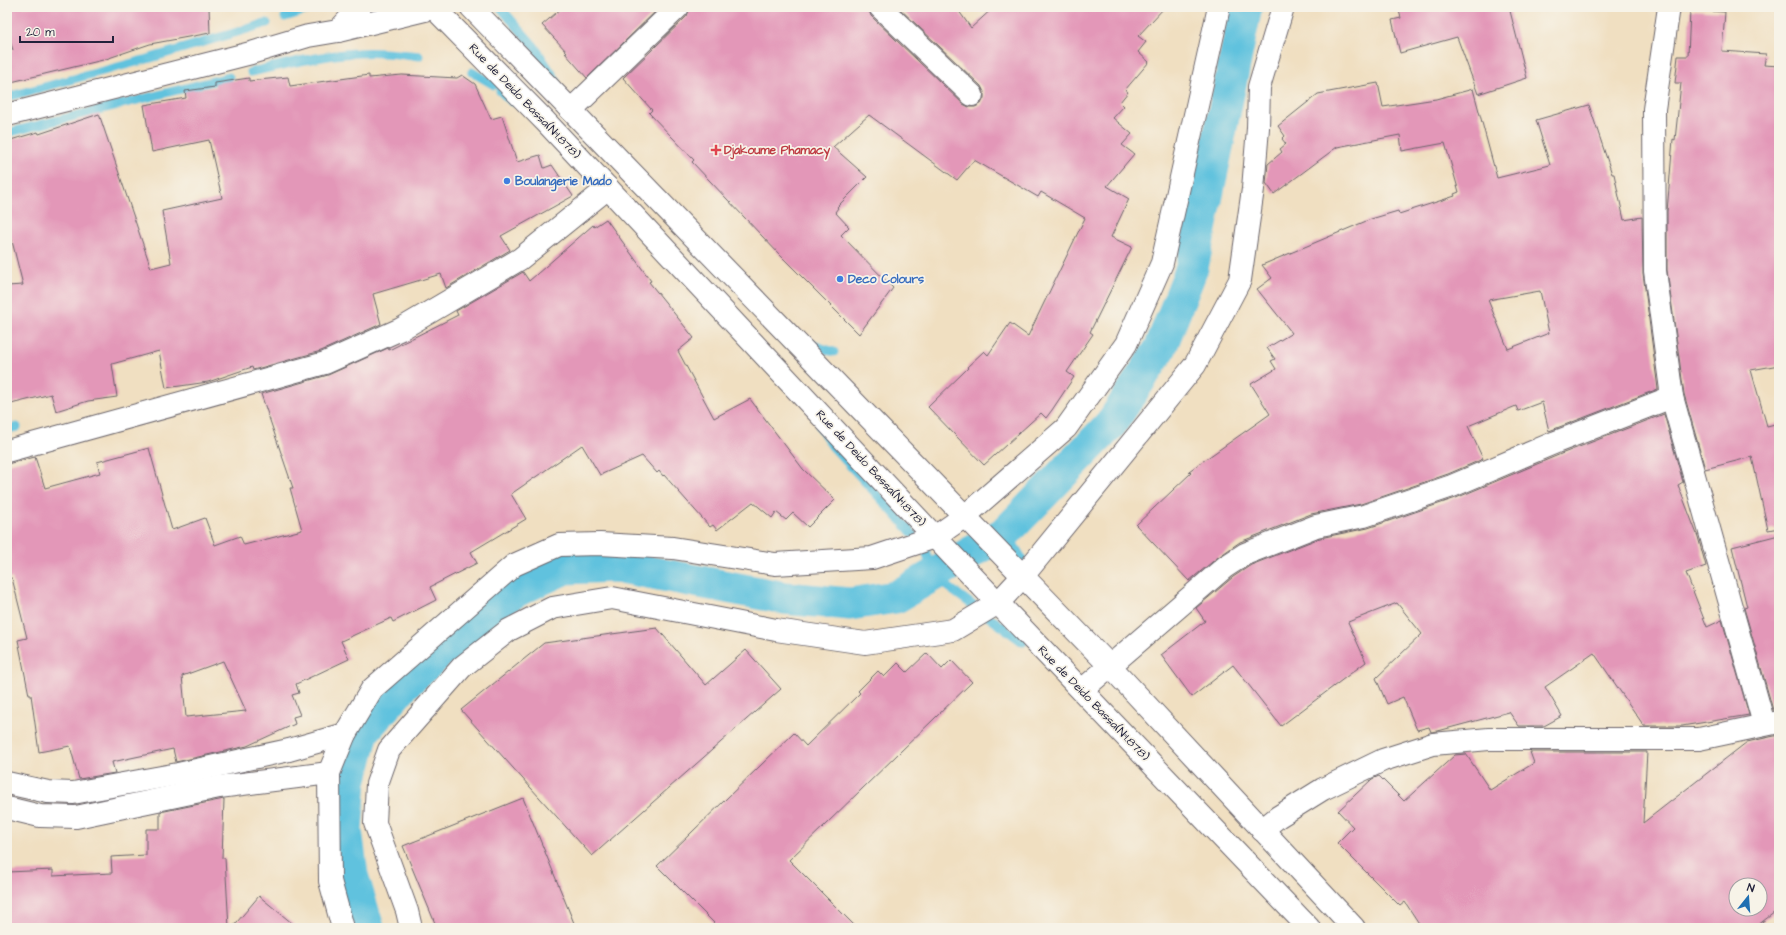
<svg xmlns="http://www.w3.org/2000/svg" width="1786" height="935" viewBox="0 0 1786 935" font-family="'Architects Daughter',sans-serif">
<rect width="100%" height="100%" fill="#f7f3e8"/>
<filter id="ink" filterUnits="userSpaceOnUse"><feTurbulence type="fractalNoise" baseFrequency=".025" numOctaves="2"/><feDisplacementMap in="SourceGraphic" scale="8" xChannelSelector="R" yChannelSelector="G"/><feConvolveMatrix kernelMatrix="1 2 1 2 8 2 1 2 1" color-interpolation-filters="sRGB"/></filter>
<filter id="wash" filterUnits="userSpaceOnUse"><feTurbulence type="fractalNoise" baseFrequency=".012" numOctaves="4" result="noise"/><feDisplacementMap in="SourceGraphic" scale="16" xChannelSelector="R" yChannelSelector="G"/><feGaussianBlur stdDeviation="0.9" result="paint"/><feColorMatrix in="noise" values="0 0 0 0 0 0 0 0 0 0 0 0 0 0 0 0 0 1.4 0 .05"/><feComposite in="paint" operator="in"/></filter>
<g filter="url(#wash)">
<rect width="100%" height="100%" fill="#f0dfc1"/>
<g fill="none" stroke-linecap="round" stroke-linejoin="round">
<g stroke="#60c2de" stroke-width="9">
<polyline points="500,7 534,46 556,80"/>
<polyline points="285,17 317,7"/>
<path d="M251,72C286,64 322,55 357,53C378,51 399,54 419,56"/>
<polyline points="472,72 494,85"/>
<polyline points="500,91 512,102"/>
<polyline points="7,97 151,58 267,23"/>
<polyline points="7,133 229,77"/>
<polyline points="806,340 810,344 834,352"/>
<polyline points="820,427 832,446 925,547 933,576 1023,642"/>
<polyline points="7,429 17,427"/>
<polyline points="1006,532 1029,570"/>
<polyline points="342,745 361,740"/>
</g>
<polyline stroke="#60c2de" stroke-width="33" points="368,928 352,875 346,830 350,782 363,732 405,684 493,605 520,589 565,568 616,566 785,598 850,604 896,597 1006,532 1111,424 1160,349 1192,268 1246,7"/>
</g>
<g id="blocks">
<g fill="#e397b8" fill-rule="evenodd">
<polygon points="7,7 209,7 210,33 150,44 103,60 7,83 7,52 13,50 7,32"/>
<polygon points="563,7 660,7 587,78 565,53 567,52 542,25"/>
<polygon points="690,7 868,7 871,16 963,104 969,107 975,107 981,104 984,98 984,92 981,86 898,7 956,7 971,28 994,7 1165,7 1138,36 1146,42 1138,52 1149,62 1125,90 1128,92 1120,102 1124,106 1113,118 1132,134 1122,145 1134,154 1107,186 1129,199 1111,237 1132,247 1090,332 1093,334 1067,372 1074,377 1052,410 1046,418 1041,413 984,465 928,407 968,368 967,367 984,351 988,355 1010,323 1028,336 1085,218 1041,192 1038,197 974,160 957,180 869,115 833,147 867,177 837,207 838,208 835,212 849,227 841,235 893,288 859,334 779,254 692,162 694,160 649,113 652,110 623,78 687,16"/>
<polygon points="1398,7 1509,7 1527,78 1478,94 1457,37 1400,53 1392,20 1401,18"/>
<polygon points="1690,10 1725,12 1722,51 1766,54 1764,65 1779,66 1779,365 1751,370 1767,426 1779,423 1779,528 1768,530 1752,457 1705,469 1684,394 1667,270 1667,212 1673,139 1675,140 1681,83 1675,83 1678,56 1688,56"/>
<polygon points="369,75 369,78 402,75 457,78 462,75 475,84 491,119 502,116 517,162 540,155 544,168 552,165 573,196 501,236 510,250 446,288 441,274 373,294 381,324 321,351 253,370 252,367 208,382 166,388 159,351 112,364 117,397 88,401 56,411 51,394 7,405 7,286 23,285 7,221 7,141 38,132 39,134 99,114 151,268 171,263 162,211 222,198 209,140 152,152 144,105 186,98 185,91 215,87 215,83 249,78 249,81 288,77 290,86"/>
<path d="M1378,83L1383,107L1436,99L1473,89L1497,178L1550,165L1536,120L1589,105L1612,174H1614L1624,220L1642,217L1643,273L1658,389L1549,431L1542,402L1518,411L1516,406L1468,426L1483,459L1448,474L1361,504L1311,514L1240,542L1217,558L1189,581L1136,525L1191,473L1189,471L1270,414L1251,384L1276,369L1271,361L1275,359L1267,348L1292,333L1257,289L1272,278L1262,265L1371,219L1398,211L1399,214L1455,196L1454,194L1459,192L1445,143L1402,151L1400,135L1337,147L1274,194L1266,183L1268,164L1282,152L1280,149L1286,144L1282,139L1285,136L1278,126L1318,94ZM1540,291L1549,333L1508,349L1488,300Z"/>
<path d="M606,219L651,281L649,282L694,338L678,351L714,418L750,399L803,469L835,500L808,527L793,513L786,520L776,512L772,518L753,502L717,530L713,525L710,527L664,475L663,476L659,471L657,473L642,456L600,475L582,445L511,494L526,519L471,552L477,563L430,587L436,600L393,622L391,618L341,641L349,659L296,684L299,693L292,695L300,715L293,717L295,724L247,746L176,762L173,749L112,762L115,773L79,779L70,746L39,752L31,695H29L18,640L27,638L12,578L7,579V464L35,457L45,488L100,473L97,462L149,448L172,530L205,518L215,545L240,536L244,545L302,530L290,488H293L261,394L328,375L388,348L389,350L458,315L456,311L523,272L529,281L593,225L594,227ZM223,661L246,711L186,717L182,676Z"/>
<polygon points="1664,414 1683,482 1678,485 1698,537 1706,566 1686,573 1707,627 1722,620 1749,715 1682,726 1644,726 1594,653 1545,687 1562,716 1544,726 1519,726 1509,712 1438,731 1431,732 1429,727 1417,730 1403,697 1387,704 1376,678 1422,634 1397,603 1348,622 1366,662 1281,726 1233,665 1192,697 1161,655 1205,621 1196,608 1233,577 1251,565 1320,538 1368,528 1456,498 1561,454"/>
<polygon points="1779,535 1779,710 1773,710 1744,608 1747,607 1732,547"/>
<polygon points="657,628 706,685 746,650 781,689 592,856 461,710 544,643"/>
<polygon points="927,653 942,669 951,660 972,682 789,860 857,928 719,928 657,866 794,733 806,746 860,693 858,691 878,671 884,677 898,663 907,672"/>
<path d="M1779,735V909L1754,928H1422L1405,902L1400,906L1337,843L1353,827L1338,811L1372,779L1379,776L1404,801L1455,755L1466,754L1490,790L1534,763L1530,752H1647L1643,823L1747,742ZM1736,885H1760V909H1736Z"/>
<polygon points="523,798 576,928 437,928 403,846"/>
<polygon points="224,799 222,858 225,858 229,928 7,928 7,872 53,870 53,876 112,873 111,857 146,855 146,829 160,829 160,812"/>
<polygon points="259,896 298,928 232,928"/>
</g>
</g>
</g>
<g filter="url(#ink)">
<use href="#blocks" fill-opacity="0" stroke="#6a646a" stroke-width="1"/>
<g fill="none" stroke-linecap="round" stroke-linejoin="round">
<defs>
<g id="minor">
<polyline points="880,7 972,95"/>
<polyline points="1669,7 1654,109 1655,271 1672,397 1764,724"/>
<polyline points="338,31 360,7"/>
<polyline points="571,110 678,7"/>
<polyline points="7,115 251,53 308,36 338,31 437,7"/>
<polyline points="7,451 325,363 401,329 520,259 608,188"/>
<polyline points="1082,690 1225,567 1245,554 1316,526 1364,516 1452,486 1556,442 1672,397"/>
<polyline points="7,783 48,792 73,793 178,774 289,750 345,734"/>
<polyline points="7,808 40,816 76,817 219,787 329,773"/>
<polyline points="1262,830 1278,817 1323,789 1383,760 1433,744 1489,739 1699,739 1779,722"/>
<polyline points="343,928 330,881 329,773 345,734 372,689 514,565 559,545 600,544 673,548 775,564 872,558 935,537 965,516 1066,428 1126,344 1162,263 1219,7"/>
<polyline points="411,928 407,911 375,823 377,784 389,750 462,667 509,630 552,608 612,598 776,630 865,643 953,630 998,603 1023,576 1195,365 1240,280 1253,189 1258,128 1259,87 1283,7"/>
</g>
<g id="major">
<polyline points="433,7 545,121 951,554 1309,928"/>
<polyline points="471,7 1110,666 1354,928"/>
</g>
</defs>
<use href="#minor" stroke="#6a646a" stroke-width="24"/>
<use href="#major" stroke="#6a646a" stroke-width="24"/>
<use href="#minor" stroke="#fff" stroke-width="22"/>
<use href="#major" stroke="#fff" stroke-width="22"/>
</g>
</g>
<path fill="#e0444e" stroke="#f7f3e8" stroke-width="1.5" d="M714 144h4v4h4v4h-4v4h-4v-4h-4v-4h4z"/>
<g fill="#3f7fe0" stroke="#f7f3e8" stroke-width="1.5">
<circle cx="507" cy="181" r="4"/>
<circle cx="840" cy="279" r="4"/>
</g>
<g text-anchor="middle" stroke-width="3.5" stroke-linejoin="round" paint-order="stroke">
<g font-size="12" fill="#22223b" stroke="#f7f3e8">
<text transform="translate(525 101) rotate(46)" y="4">Rue de Deido Bassa(N°1.878)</text>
<text transform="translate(871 468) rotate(47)" y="4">Rue de Deido Bassa(N°1.878)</text>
<text transform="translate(1094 703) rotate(46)" y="4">Rue de Deido Bassa(N°1.878)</text>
</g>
<g font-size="12" font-weight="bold" fill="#be3a42" stroke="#f7f3e8" text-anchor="start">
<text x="724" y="154">Djakoume Phamacy</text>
</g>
<g font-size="12" font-weight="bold" fill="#366cbe" stroke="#f7f3e8" text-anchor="start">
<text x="515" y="185">Boulangerie Mado</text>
<text x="848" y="283">Deco Colours</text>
</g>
</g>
<rect width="1786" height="935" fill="none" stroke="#f7f3e8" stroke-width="24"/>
<g transform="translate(1748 897) rotate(17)"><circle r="19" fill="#f7f3e8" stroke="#a29fa3"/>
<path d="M0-3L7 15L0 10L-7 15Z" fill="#1f6fb2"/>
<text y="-6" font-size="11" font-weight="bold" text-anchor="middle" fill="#22223b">N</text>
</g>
<path d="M20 36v6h93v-6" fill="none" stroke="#22223b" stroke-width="2"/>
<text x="26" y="36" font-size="12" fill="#22223b" stroke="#f7f3e8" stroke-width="3" paint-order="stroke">20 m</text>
</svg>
